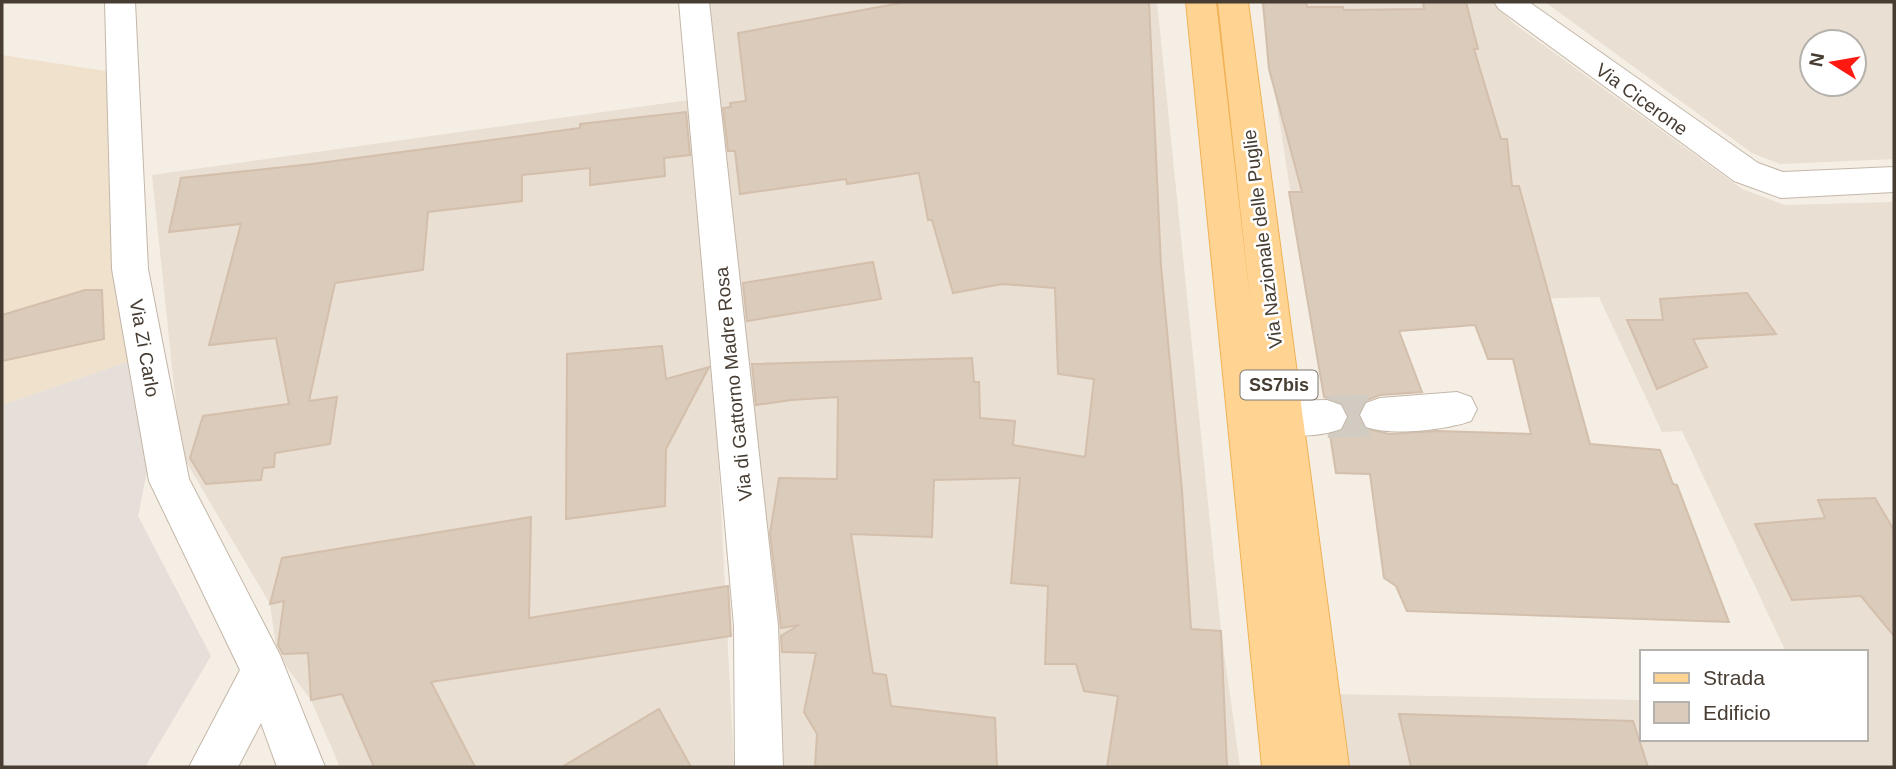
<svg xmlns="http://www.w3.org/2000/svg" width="1896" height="769" viewBox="0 0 1896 769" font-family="Arial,sans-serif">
<rect width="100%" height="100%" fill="#f4eee4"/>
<g fill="#e9dfd2" fill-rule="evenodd">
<polygon points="708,2 1157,2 1221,631 1240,767 775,767 757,474 731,285"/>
<polygon points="1261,2 1493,2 1513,23 1742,189 1785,205 1894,202 1894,767 1341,767 1330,694 1642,700 1642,739 1866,739 1866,652 1786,652 1682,431 1662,432 1599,297 1308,305"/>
<path d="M1545,2H1894V159L1780,164L1752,153ZM1812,42H1854V84H1812Z"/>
<polygon points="696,99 705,193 734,767 340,767 311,700 277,654 270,604 181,453 152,175"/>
</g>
<polygon fill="#e6dfd9" points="138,358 151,452 138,516 211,656 145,767 2,767 2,405"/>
<polygon fill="#efe1cc" points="2,55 118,73 138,358 2,405"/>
<g fill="#dacbbb" stroke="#d3bfab" stroke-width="2" fill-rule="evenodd">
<polygon points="906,2 1149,2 1161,266 1182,491 1191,629 1221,631 1227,767 1107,767 1118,696 1084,691 1076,664 1045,664 1048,586 1011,583 1020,478 934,480 932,537 851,534 873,673 886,675 891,706 995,718 997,767 815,767 817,734 804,712 816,653 782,652 781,636 799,625 781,628 770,533 779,478 837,479 838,397 791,400 756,405 752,364 972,358 974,382 979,382 980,418 1015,421 1013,445 1085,457 1094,379 1058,374 1055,288 1002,284 953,293 932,220 928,220 919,173 847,184 846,179 740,194 735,151 728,151 723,108 731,107 730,103 746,101 738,33"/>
<path d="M1263,2H1306L1307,7H1343L1344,10L1424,9L1423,2H1466L1478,49H1474L1501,139H1507L1512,186H1519L1590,444L1660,450L1673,484L1677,485L1729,622L1407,611L1396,586L1384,578L1370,474L1336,473L1330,435L1343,430L1349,416L1342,403L1324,397L1289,192H1302L1269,69ZM1475,325L1488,359H1513L1531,434L1437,431L1389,434L1364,428L1358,414L1365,401L1380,395L1422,392L1399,331Z"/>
<polygon points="686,112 690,155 664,158 665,176 590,185 590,168 522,175 522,201 428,212 423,270 335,283 309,401 337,397 330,444 275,453 274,467 263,468 261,480 206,484 190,458 203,416 289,404 276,338 209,345 241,224 169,232 181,178 312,164 580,128 580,124"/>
<polygon points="873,262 881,299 747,321 743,283"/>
<polygon points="85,290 102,290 104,339 2,361 2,315"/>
<polygon points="1747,293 1776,334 1693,339 1707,367 1657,389 1627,320 1663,320 1660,299"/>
<polygon points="662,346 666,379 709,367 666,449 665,506 566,519 567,354"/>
<polygon points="1875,498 1894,530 1894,636 1861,596 1792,600 1755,524 1825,518 1818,500"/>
<polygon points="531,517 529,618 728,586 731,636 431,682 475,767 374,767 342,694 311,700 308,653 283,654 278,645 284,601 270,604 282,558"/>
<polygon points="659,709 691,767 562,767"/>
<polygon points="1399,714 1633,721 1648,767 1411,767"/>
</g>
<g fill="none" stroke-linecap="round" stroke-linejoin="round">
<polyline stroke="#d1cbc1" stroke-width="42" stroke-dasharray="42 21" stroke-linecap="butt" points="1327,417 1380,415"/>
<defs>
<g id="minor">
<polygon points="105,2 135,2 148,269 189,479 280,655 325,767 277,767 261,723 238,767 189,767 240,670 149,481 112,269"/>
<polygon points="679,2 709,2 778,626 783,767 735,767 734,626"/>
<polygon points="1494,2 1529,2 1758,163 1783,172 1894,167 1894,192 1781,198 1734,181 1499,9"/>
<path d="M1457,392L1471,397L1477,409L1471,421C1445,430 1391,436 1366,427L1360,415L1366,403L1380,398Z"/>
<path d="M1327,400L1341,405L1347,417L1341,429C1319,437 1291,438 1269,430L1263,418L1269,406L1283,401Z"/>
</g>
<polygon id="major" points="1186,2 1216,2 1251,308 1218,2 1248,2 1349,767 1262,767"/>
</defs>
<use href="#minor" stroke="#c4b7a9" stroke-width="2"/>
<use href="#major" stroke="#f1b155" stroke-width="2"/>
<use href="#minor" fill="#fff" fill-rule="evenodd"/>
<use href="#major" fill="#ffd493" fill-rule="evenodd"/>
</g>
<g text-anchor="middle" stroke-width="5" stroke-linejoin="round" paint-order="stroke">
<rect fill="#fff" stroke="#7e7770" stroke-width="2" x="1240.5" y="370.5" width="77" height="29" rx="5"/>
<g font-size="18" font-weight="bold" fill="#473d33">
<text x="1279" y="391">SS7bis</text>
</g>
<g font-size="19" fill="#473d33" stroke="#fff">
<text transform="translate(1642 99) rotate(36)" y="7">Via Cicerone</text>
<text transform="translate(1262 239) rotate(-97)" y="7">Via Nazionale delle Puglie</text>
<text transform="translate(145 348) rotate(80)" y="7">Via Zi Carlo</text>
<text transform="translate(733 384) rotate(-96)" y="7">Via di Gattorno Madre Rosa</text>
</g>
</g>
<rect width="1896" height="769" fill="none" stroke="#473d33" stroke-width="7"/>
<rect x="1640" y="650" width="228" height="91" fill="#ffffff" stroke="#b5b1ad" stroke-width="2"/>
<rect x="1654" y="673" width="35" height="10" fill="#ffd493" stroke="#b5b1ad" stroke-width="2"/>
<text x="1703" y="685" font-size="21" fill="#473d33">Strada</text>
<rect x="1654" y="702" width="35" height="21" fill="#dacbbb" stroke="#b5b1ad" stroke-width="2"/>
<text x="1703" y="720" font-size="21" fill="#473d33">Edificio</text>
<g transform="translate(1833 63) rotate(281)"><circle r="33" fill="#ffffff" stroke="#b5b1ad" stroke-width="2"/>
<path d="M0-5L12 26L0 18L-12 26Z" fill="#ff1911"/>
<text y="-10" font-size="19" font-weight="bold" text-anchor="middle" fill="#473d33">N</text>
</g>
</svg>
